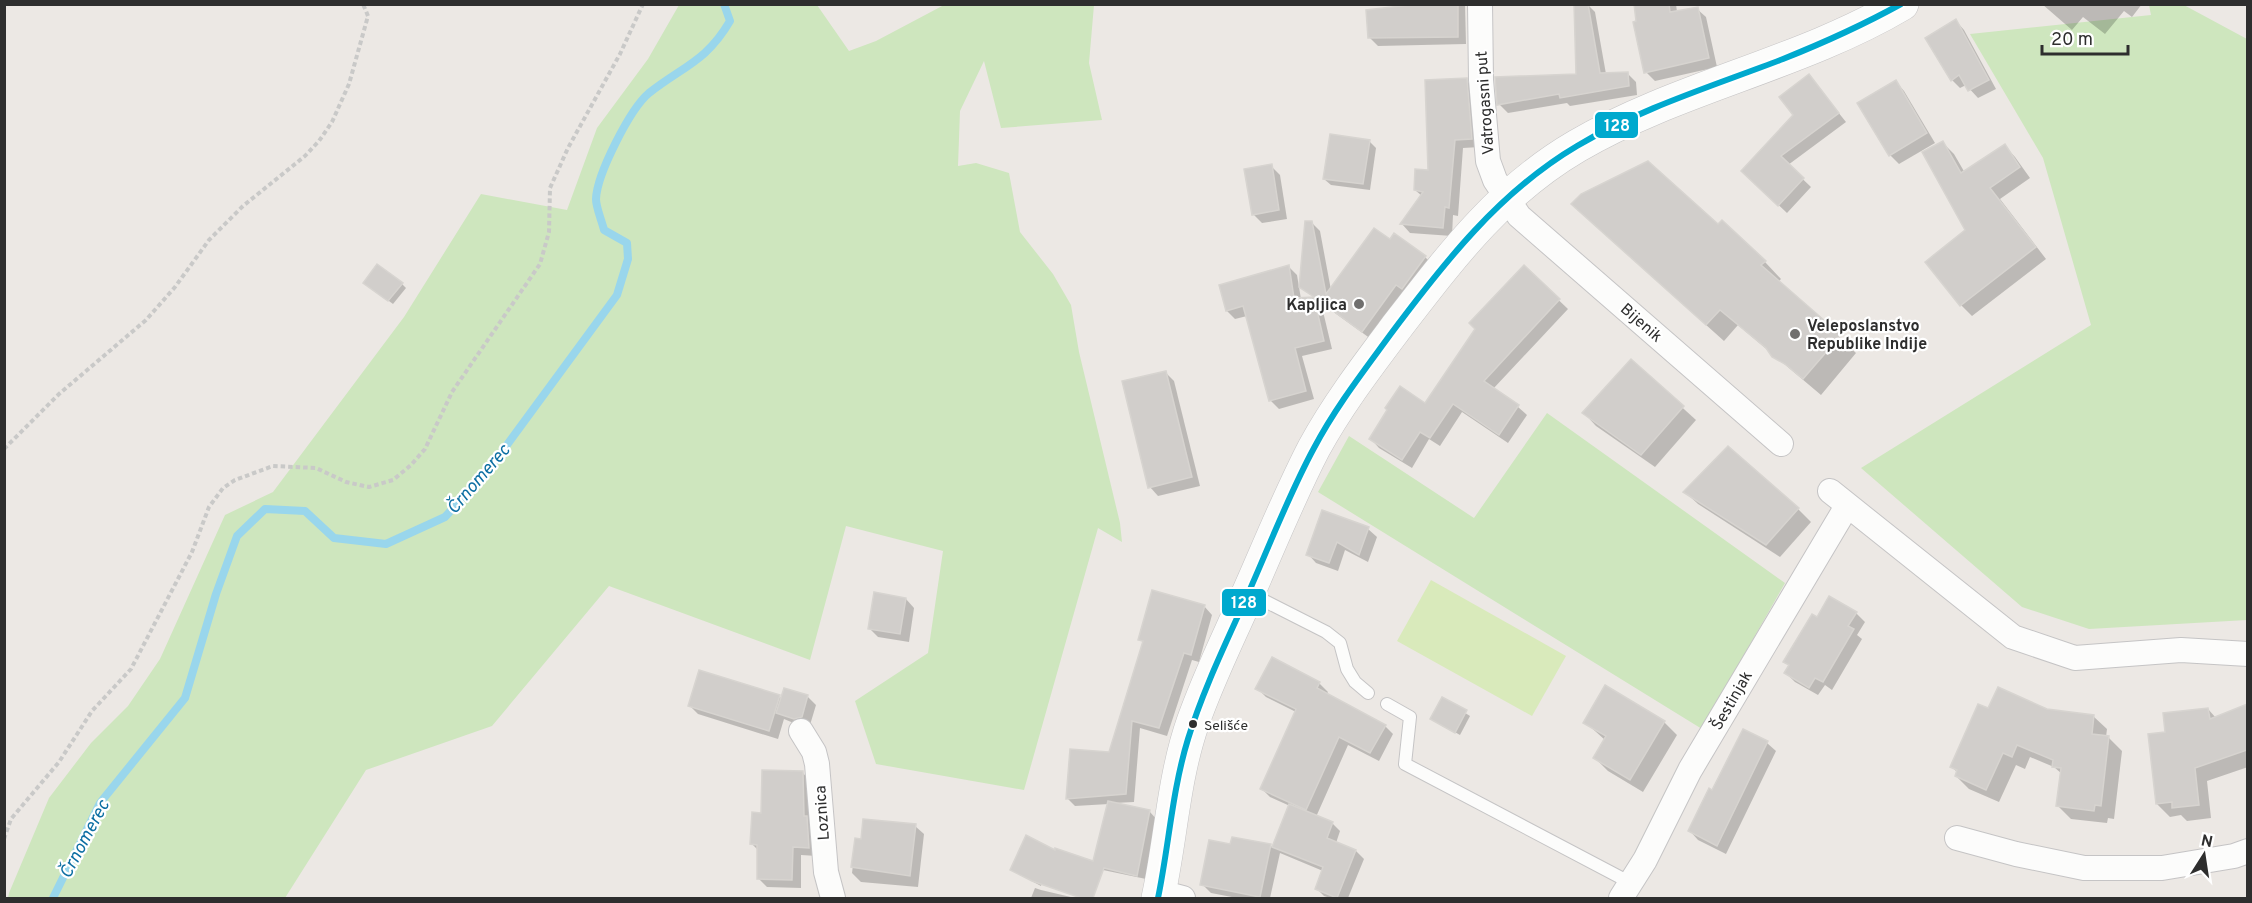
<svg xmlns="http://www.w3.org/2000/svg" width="2252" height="903" viewBox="0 0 2252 903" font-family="Overpass,sans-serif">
<rect width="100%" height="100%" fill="#ece8e4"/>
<g fill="#cee6be">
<polygon points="2182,4 2247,39 2247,620 2089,629 2022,607 1861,468 2091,325 2043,158 1970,34 2151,15 2149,5"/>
<polygon points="679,5 817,5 849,51 876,41 944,5 1094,5 1089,63 1102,120 1001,128 984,61 960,111 958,166 976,163 1009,173 1020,232 1053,274 1071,305 1079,352 1120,523 1122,542 1098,528 1024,790 876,764 855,701 928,653 943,551 846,526 810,660 609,586 492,726 366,770 285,898 8,898 9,893 49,798 91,743 128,706 160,659 225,515 273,492 404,317 481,194 567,210 597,128 648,59"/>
<polygon points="1547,413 1785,583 1702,729 1318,492 1349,436 1474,518"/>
</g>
<polygon fill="#d9eabb" points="1431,580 1566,656 1532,716 1397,641"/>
<g fill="#0003">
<polygon points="1419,4 1465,4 1466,44 1378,46 1370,38"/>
<polygon points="1587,4 1595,12 1606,74 1627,73 1636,82 1637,95 1570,106 1567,103 1508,113 1499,104 1577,75"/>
<polygon points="1635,4 1676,4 1677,12 1697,9 1706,17 1717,67 1655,81 1646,72"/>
<polygon points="2042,4 2142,4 2132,17 2124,11 2105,34 2083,17 2072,30"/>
<polygon points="1956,21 1964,30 1996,89 1978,98 1966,85 1960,88 1952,80"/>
<polygon points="1809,76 1846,122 1788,165 1811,187 1787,213 1752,180 1795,115"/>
<polygon points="1466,80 1475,89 1480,147 1463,148 1458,216 1453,215 1452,236 1410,233 1402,224 1422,196 1415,190 1430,172"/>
<polygon points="1896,82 1904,91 1935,143 1899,164 1890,155"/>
<polygon points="1370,142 1376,148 1370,190 1331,185 1324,179"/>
<polygon points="1943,143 1954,154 1965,173 2004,145 2015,157 2030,178 2000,199 2046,259 1972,316 1961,305 1967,231"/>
<polygon points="1271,166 1280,175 1287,219 1262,223 1253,214"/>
<polygon points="1590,221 1765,262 1781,279 1778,282 1856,353 1821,395 1738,325 1724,341"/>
<polygon points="1312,223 1320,231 1331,290 1390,241 1425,257 1433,265 1371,339 1321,303 1332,349 1302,356 1314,399 1279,409 1271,401 1247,316 1235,319 1227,311 1288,266 1297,275 1301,299 1315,299 1301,286"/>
<polygon points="1524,267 1568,309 1493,389 1518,407 1527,415 1508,443 1462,412 1440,446 1429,439 1412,468 1379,448 1371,439 1425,405"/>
<polygon points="402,284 406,288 393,304 369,286"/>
<polygon points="1631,361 1696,420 1655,467 1596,426 1584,413"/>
<polygon points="1165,372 1174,381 1200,486 1158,496 1150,487"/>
<polygon points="1685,492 1798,509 1811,522 1780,557 1698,504"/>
<polygon points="1368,529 1377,537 1368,562 1345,550 1338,571 1316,563 1308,554"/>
<polygon points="906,599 914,608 909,642 878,637 869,628"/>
<polygon points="1204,606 1212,615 1199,662 1192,660 1167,736 1140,728 1134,802 1114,803 1150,812 1158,821 1146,879 1103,870 1095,861 1109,804 1075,806 1067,798 1110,754 1144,644 1140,639"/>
<polygon points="1856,613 1865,622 1857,635 1862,639 1832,690 1825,685 1818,695 1795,682 1786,673 1790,666 1785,662 1817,619"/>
<polygon points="1319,683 1328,692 1326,695 1385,726 1393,734 1379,761 1348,745 1316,817 1332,823 1340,831 1336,843 1356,851 1364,859 1348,898 1330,898 1324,896 1316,888 1323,871 1280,853 1270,898 1237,898 1211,893 1202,884 1232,846 1233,838 1271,846 1273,848 1290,806 1270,797 1261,788 1296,712 1266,697 1257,688"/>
<polygon points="779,696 782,699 807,696 816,705 810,725 803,727 784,719 778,739 698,714 689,705"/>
<polygon points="1443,699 1470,716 1460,735 1432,719"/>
<polygon points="2248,706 2248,767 2207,781 2211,818 2187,821 2181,815 2170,817 2157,804 2167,733 2208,709 2216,718"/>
<polygon points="1989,710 2047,711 2093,716 2107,729 2106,737 2109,738 2122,751 2114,819 2108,818 2107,823 2071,819 2058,806 2062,774 2054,767 2030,757 2025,769 2016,765 1999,802 1969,789 1956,776 1958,773 1952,767"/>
<polygon points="1585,722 1664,722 1677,735 1643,792 1608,771 1595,758 1605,740"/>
<polygon points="1743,731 1767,743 1776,751 1726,854 1698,840 1690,831 1713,792"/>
<polygon points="803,773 811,782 817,856 801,855 801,888 767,887 758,878 759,851 752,844 763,814"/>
<polygon points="915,826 924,834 918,887 861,882 852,873 856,840 862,840"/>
<polygon points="1050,851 1041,886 1011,870"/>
<polygon points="1035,888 1041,890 1075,898 1031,898"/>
</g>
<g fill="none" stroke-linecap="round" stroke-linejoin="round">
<path stroke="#99d6ec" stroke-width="8" d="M53,898L100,803L185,698L216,594L237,536L265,509L305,511L334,538L386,544L445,517L493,464L617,295L628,259L627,243L604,230C602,221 596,208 596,199C597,174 630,109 649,93C683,66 706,62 730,21L724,4"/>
</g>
<g fill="#d1cecb" stroke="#d7d4d0" stroke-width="1.5">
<polygon points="1418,4 1458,4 1458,37 1368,38 1366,10"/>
<polygon points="1574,4 1588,4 1600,73 1628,72 1629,86 1560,98 1559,94 1497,105 1495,77 1576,74"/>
<polygon points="1634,4 1669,4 1670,12 1698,7 1709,58 1644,73 1633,22 1636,21"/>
<polygon points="1956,19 1989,80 1968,91 1959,75 1951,81 1925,38"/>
<polygon points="1809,74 1839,113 1781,156 1804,178 1778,206 1741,171 1793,115 1779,97"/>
<polygon points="1467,78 1472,139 1455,140 1449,208 1445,207 1443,228 1400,224 1423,192 1414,190 1415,169 1428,170 1425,80"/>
<polygon points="1896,80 1927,133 1889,156 1857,103"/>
<polygon points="1330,134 1370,140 1363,184 1323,179"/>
<polygon points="1943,141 1961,173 2005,144 2020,167 1990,188 2036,247 1960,306 1925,262 1965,230 1922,152"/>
<polygon points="1648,161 1718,224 1722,220 1766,261 1761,265 1841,335 1803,379 1785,364 1772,357 1766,348 1720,310 1706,325 1571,204 1581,194"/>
<polygon points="1272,164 1279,210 1252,215 1244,169"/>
<polygon points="1305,221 1312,221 1326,294 1374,228 1390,239 1394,233 1426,256 1402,289 1396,285 1362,332 1314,297 1324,341 1295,348 1306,391 1269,401 1243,306 1226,311 1219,285 1289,265 1294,298 1314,297 1299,287"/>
<polygon points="377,264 403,283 388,301 363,283"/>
<polygon points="1524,265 1560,299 1484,381 1519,405 1499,435 1453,404 1430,438 1420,432 1402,460 1369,439 1387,410 1385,408 1400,386 1425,403 1475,329 1469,323"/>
<polygon points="1631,359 1684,406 1641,455 1582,413"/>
<polygon points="1166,371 1192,477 1148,488 1122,381"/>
<polygon points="1728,446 1799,508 1766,545 1683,492"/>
<polygon points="1322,510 1369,527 1359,555 1337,542 1329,563 1306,555"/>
<polygon points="1152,590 1205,605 1191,655 1184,653 1159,728 1132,721 1126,794 1066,799 1070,749 1109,752 1143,641 1138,640"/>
<polygon points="874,592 906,598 900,634 868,629"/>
<polygon points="1829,596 1857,612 1848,626 1854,629 1823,682 1815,678 1809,688 1784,673 1789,665 1783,662 1812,614 1817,617"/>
<polygon points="1272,657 1320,682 1317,688 1386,725 1370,753 1339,737 1306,810 1260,789 1296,709 1255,689"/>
<polygon points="699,670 780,695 769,731 688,706"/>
<polygon points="1605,685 1665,721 1630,780 1593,758 1606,736 1583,723"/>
<polygon points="1998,687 2047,709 2094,715 2092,734 2109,736 2101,806 2095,805 2094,811 2056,806 2061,768 2052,767 2053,760 2017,745 2012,757 2003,753 1986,790 1955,776 1957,770 1950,767 1978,704 1988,708"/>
<polygon points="784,688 808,695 802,717 794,719 776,713"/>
<polygon points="1442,697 1467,710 1455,733 1430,719"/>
<polygon points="2247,704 2247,750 2195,768 2199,805 2172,808 2172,802 2156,804 2148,734 2165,732 2163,713 2208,708 2210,719"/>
<polygon points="1743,729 1768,741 1717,846 1688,831 1709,788 1712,790"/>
<polygon points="762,770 803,771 804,816 807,816 809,848 793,847 792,880 757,879 757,845 750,844 752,812 761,813"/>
<polygon points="1108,801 1150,810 1137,876 1104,868 1093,898 1081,898 1032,881 1010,870 1026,835 1055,850 1055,848 1093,861"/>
<polygon points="1289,804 1333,822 1327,838 1356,850 1337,898 1315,889 1323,867 1272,847"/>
<polygon points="863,819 916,824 910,876 851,867 855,838 861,839"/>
<polygon points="1232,837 1271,844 1260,897 1200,885 1209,840 1230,844"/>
</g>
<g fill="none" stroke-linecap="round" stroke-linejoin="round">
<defs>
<g id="service">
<polyline points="1249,593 1326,632 1340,643 1347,669 1355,682 1368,693"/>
<polyline points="1387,704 1410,717 1405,764 1631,883"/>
</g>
<g id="minor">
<polyline points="1480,4 1481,80 1488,161 1495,180 1519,216 1781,444"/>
<polyline points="1830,491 2013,637 2075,658 2181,650 2248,654"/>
<polyline points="801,731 814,752 817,764 826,872 833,898"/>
<polyline points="1957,838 2016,854 2084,868 2162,868 2234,856 2248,851"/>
<polyline points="1160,892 1183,898"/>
<polyline points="1621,898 1645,860 1690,770 1847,506"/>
</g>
<path id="secondary" d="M1158,898C1171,840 1173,779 1193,722C1207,682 1225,645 1242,607C1266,554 1287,500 1314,448C1338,404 1368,365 1398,325C1452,255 1500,191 1577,146C1678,87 1801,64 1902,4"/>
</defs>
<use href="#service" stroke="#c5c4c5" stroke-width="14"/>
<use href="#minor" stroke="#c5c4c5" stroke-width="26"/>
<use href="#secondary" stroke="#c5c4c5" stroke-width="34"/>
<g stroke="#c9c9c8" stroke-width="4" stroke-dasharray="4.5 3" stroke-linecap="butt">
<polyline points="4,449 59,394 146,320 175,287 209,240 243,206 305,156 319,141 332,122 349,84 368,16 363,4"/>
<polyline points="4,839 11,819 59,762 92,711 131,669 192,552 209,507 223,488 235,480 273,466 316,468 346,482 369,487 393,480 411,465 425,449 452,392 540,264 549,232 550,188 568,148 620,54 643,4"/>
</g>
<use href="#service" stroke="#fcfcfb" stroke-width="12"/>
<use href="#minor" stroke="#fcfcfb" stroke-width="24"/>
<use href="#secondary" stroke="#fcfcfb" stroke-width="33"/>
<defs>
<path id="bus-1" d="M1158,898C1169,845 1172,791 1188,739C1203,690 1226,643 1247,596C1269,547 1288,496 1314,448C1335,408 1363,372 1390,335C1443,264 1499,192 1577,146C1641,108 1713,86 1783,59C1823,43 1863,25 1901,4"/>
</defs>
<use href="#bus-1" stroke="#fff" stroke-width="10"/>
<use href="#bus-1" stroke="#00a9ce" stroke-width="6"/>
</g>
<g fill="#706f6e" stroke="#fff" stroke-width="2">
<circle cx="1359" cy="304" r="6"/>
<circle cx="1795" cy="334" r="6"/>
</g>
<circle fill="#2e2e2e" stroke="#fff" stroke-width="2" cx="1193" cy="724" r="5"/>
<g text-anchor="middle" stroke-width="4.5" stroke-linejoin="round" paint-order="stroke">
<g font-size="14" fill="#2e2e2e" stroke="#fff" text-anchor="start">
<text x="1204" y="730">Selišće</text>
</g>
<g font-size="16" fill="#2e2e2e" stroke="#fff">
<text transform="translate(1484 103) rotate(-94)" y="6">Vatrogasni put</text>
<text transform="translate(1642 322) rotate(41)" y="6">Bijenik</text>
<text transform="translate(1731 700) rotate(-60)" y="6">Šestinjak</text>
<text transform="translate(821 813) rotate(-94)" y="6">Loznica</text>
</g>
<g font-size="16" font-weight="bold" fill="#2e2e2e" stroke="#fff" text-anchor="end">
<text x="1347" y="310">Kapljica</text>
<text x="1807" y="331" text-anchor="start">Veleposlanstvo<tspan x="1807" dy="18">Republike Indije</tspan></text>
</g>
<g font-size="18" font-style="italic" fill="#0d6fa3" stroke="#fff">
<text transform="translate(478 479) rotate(-49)" y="6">Črnomerec</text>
<text transform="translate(84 839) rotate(-62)" y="6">Črnomerec</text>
</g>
</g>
<g stroke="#fff" stroke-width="2">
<rect x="1594" y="111" width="45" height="28" rx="6" fill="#00a9ce"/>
<rect x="1221" y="588" width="46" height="29" rx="6" fill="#00a9ce"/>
</g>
<g font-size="16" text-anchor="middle" font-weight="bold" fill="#fff">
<text x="1617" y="131">128</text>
<text x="1244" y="608">128</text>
</g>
<rect width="2252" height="903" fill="none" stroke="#2e2e2e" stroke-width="12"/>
<g transform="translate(2204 855) rotate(12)" stroke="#ffffff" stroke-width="4.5" paint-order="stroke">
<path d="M0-4.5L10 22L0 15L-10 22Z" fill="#2e2e2e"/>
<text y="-9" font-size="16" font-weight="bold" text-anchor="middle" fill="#2e2e2e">N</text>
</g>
<path d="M2042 45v9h86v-9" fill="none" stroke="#2e2e2e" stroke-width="3"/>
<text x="2051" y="45" font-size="18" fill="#2e2e2e" stroke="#ffffff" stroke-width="4.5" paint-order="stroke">20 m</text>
</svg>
